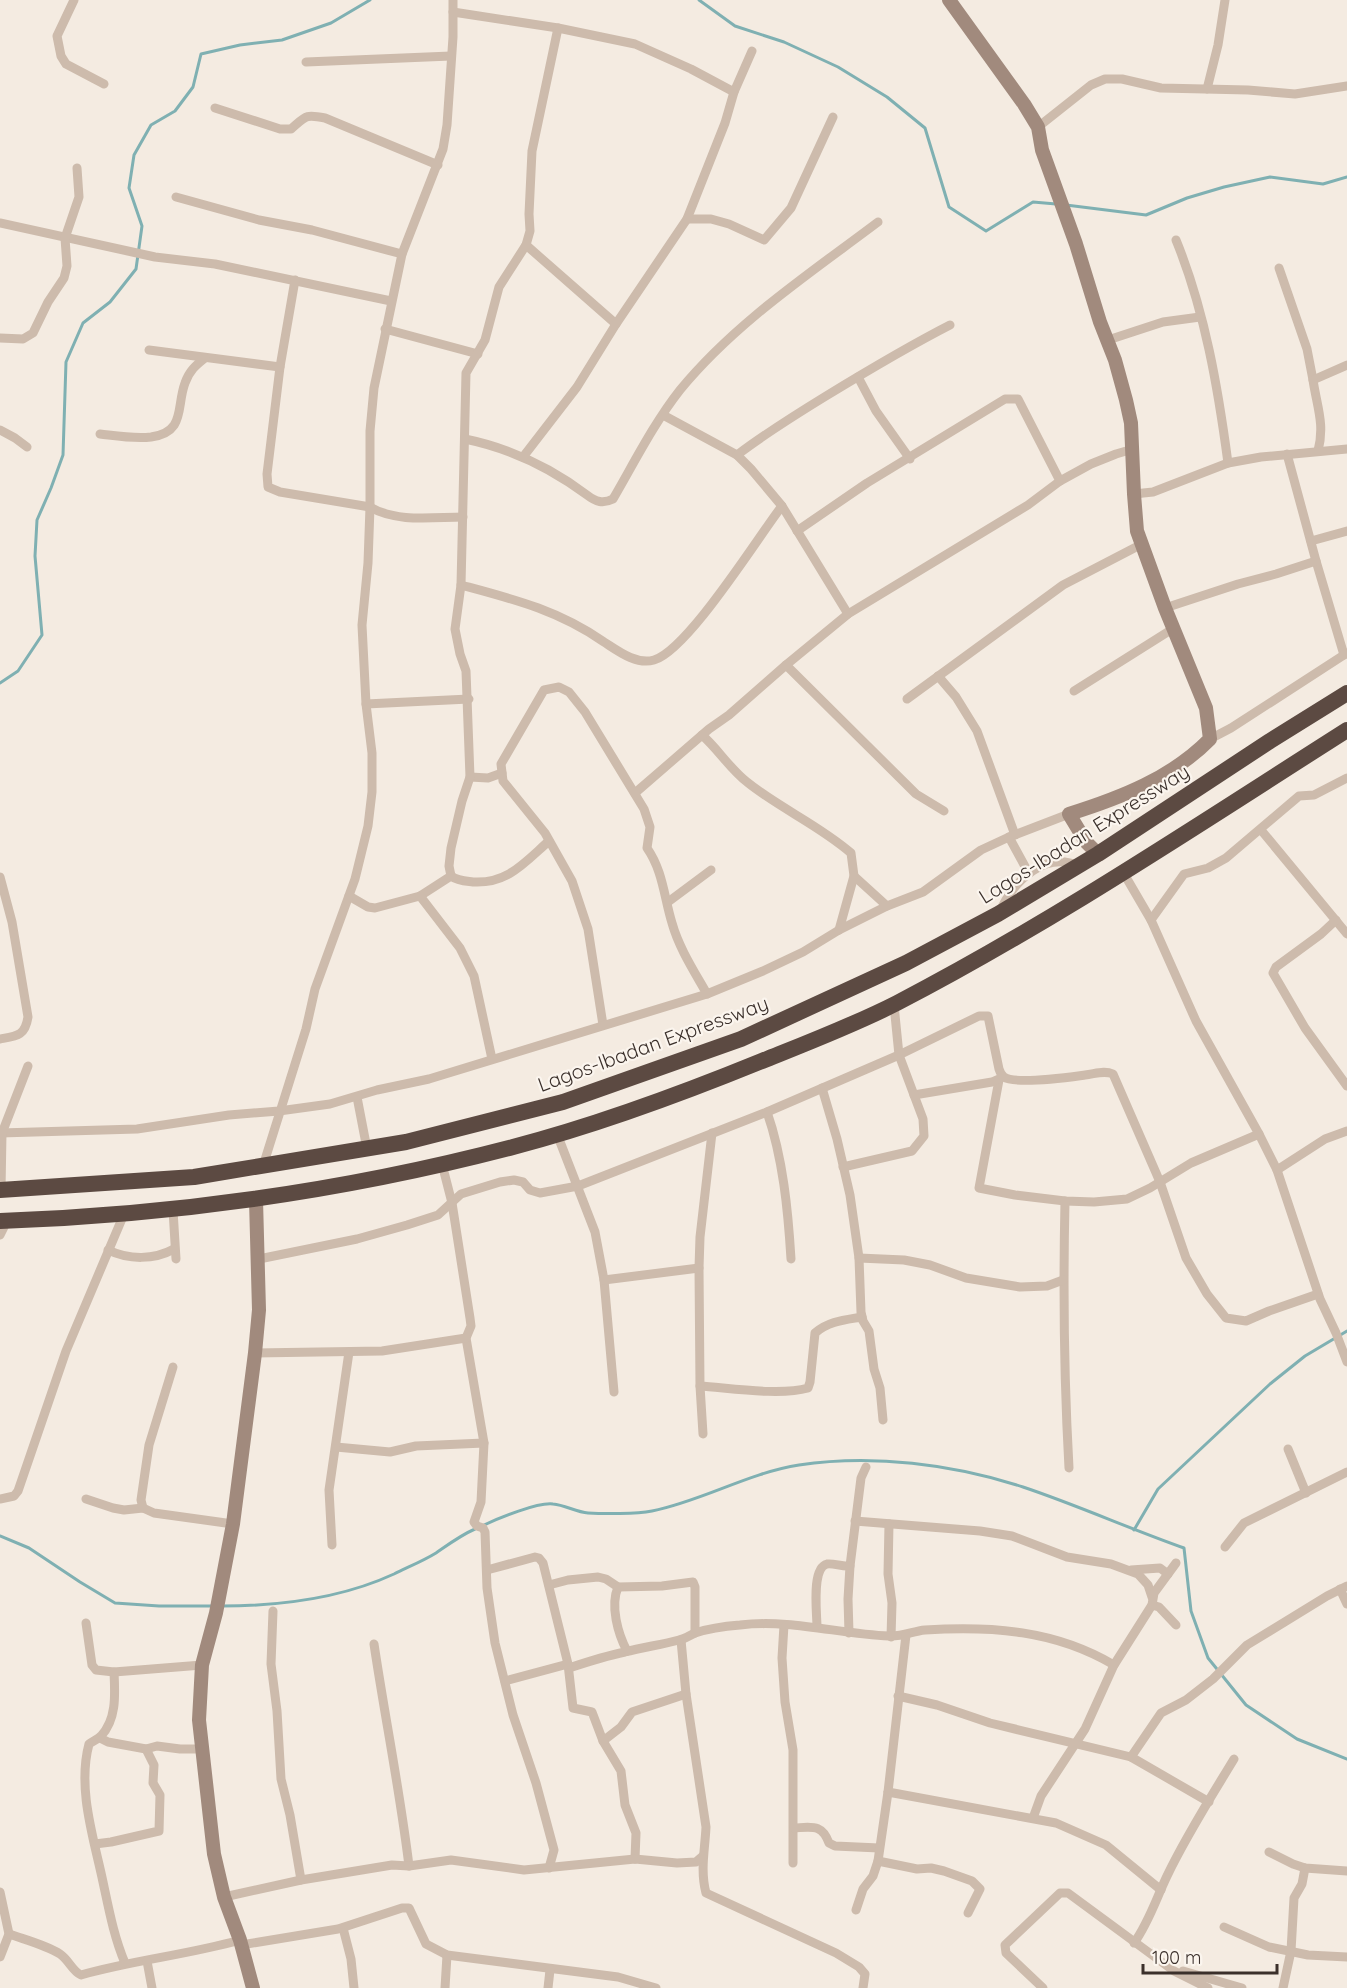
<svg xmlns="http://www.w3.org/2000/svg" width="1347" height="1988" viewBox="0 0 1347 1988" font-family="Quicksand,sans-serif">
<rect width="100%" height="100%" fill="#f4ebe1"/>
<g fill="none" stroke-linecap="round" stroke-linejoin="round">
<g stroke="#7fb0b2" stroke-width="3">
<polyline points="699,0 735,26 784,42 838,67 887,97 925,128 949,207 986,231 1033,202 1056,204"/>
<polyline points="1066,205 1146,215 1187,198 1224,187 1270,177 1323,184 1347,177"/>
<polyline points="0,683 18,671 42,635 35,556 37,520 51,488 63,455 66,362 83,323 110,302 136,269 142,226 129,188 134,155 151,125 175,111 193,87 201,54 240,45 282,40 331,23 370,0"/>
<path d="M484,1525C499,1518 538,1502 553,1504C565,1505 576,1512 588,1513C604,1514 636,1514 652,1511C702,1501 748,1473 799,1465C872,1454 953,1464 1023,1487C1077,1505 1130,1529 1184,1548L1191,1611L1208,1658L1246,1705L1297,1739L1347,1759"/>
<polyline points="1134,1530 1158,1489 1270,1384 1305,1356 1347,1331"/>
<polyline points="0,1536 29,1548 80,1582 115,1603 159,1606 213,1606"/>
<path d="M222,1606C280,1606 342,1598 394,1574C408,1567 423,1561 436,1553C449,1544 461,1535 475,1529"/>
</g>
<g stroke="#cdbbac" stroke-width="9">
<polyline points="74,0 57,36 61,56 66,64 104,84"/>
<polyline points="453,12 558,28 635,44 691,69 734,92"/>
<polyline points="306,62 451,56"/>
<polyline points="1207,89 1218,45 1225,0"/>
<path d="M215,108L280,129H291C306,116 305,114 325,118L438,165"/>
<polyline points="1038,127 1091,85 1105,79 1122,79 1161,88 1248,90 1295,94 1347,86"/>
<polyline points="176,197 259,220 312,230 402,254"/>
<polyline points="687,219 711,219 729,224 764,240 791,208 833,117"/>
<polyline points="0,223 155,257 215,264 391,301"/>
<path d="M1176,240C1205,311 1218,388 1228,463"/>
<polyline points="526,245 616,324"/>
<polyline points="1279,268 1307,349 1313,380"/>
<path d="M295,280L280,367L267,474L268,487L280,492L370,507C397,523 434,517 463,517"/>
<polyline points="385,329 478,354"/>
<polyline points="0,338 23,339 33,333 48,302 64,278 67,266 65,238 79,197 77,168"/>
<polyline points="1108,340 1163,322 1200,317"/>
<polyline points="149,350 280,367"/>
<polyline points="858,377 876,411 910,459"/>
<polyline points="663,415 737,455 751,469 782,506 848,614"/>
<polyline points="0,430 15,438 27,447"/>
<path d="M100,434C117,436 134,439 151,437C186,432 176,407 185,383C189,371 196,365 205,358"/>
<path d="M465,439C509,448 551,468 587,495C596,502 603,504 613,499C634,463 654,423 680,390C735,323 809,274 878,222"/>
<path d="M1318,451C1325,424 1317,407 1313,380L1347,365"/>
<polyline points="1287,454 1316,561 1344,655"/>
<path d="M737,455C766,433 795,415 826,396C867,371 907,347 950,325"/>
<polyline points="523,457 577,387 616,324 687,219 725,123 734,92 752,51"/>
<polyline points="1134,494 1153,492 1228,463 1261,457 1347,449"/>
<polyline points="797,531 867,483 1005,399 1018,399 1060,481"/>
<polyline points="1311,541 1347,531"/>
<path d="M461,585C513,599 558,610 604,642C618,651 636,665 654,660C688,650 758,537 782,506"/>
<polyline points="1165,608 1238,584 1276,574 1316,561"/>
<polyline points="786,665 916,794 944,811"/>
<polyline points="938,676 956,697 977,731 1015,835"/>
<polyline points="1074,691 1174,628"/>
<polyline points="907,699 1063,585 1142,544"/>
<polyline points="366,704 469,699"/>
<path d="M702,735C718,749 730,769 747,782C779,808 819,825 851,853L854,876L839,930"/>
<polyline points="1210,739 1231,728 1347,653"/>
<polyline points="470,777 488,778 502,773"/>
<polyline points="635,793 709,729 729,715 786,665 848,614 1028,505 1060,481 1091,464 1116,454 1133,449"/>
<polyline points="1261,830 1347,934"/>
<polyline points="1009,837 1028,872"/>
<polyline points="1123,872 1151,920 1196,1021 1259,1134 1277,1170 1320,1299 1336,1333 1347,1362"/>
<polyline points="451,876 449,866 451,848 462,801 470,777 466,671 460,654 455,629 461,585 466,373 485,340 499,287 526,245 530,231 529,214 532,151 558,28"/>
<polyline points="854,876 887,906"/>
<path d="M0,877L12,922L28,1017C25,1036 17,1036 0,1039"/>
<path d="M349,896L368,907L375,908L420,896L451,876C458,881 465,881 473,882C508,884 525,862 549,841"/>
<polyline points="420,896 460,948 474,976 492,1059"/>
<polyline points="668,902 711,870"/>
<path d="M1001,909C1015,880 1045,851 1079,866"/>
<polyline points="1151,920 1184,874 1208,868 1226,858 1299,796 1314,795 1347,778"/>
<polyline points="1336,920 1321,934 1276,967 1273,973 1305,1028 1347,1086"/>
<path d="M603,1025L588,929L572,881L545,833L503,781L501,764L544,690L559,687L569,692L585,712L644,809L650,827L647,848C663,871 664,897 672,923C679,948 694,971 707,994"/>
<polyline points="999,1080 979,1188 1015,1195 1065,1201 1094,1202 1127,1199 1150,1188 1191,1163 1259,1134"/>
<polyline points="822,1088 837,1139 850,1195 859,1258 861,1312 863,1321 869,1331 874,1369 880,1388 883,1420"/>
<polyline points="914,1095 992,1082 1001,1078"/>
<polyline points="357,1097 367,1149"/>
<path d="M767,1112C783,1158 788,1210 791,1259"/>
<polyline points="0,1133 137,1129 229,1115 279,1111 330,1104 377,1090 429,1079 707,994 763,971 803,952 839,930 887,906 923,892 981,850 1009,837 1069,814"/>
<polyline points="557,1134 595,1232 604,1280 614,1392"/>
<polyline points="442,1164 452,1203 470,1318 471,1326 466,1338 484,1443 481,1502 474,1522 477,1526 483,1528 485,1532 487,1588 495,1643 513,1715 536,1783 554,1850 549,1868"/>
<polyline points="263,1166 306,1029 315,989 355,879 368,826 372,792 372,753 366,704 362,625 368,563 370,507 370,431 374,388 402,254 443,149 447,125 453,37 453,0"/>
<polyline points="843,1167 912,1151 924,1136 923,1119 899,1055 894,1005"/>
<polyline points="1277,1170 1325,1139 1347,1131"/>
<polyline points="1,1190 2,1133 28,1066"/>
<path d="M1065,1201C1063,1290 1064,1379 1069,1468"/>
<polyline points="173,1210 176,1259"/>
<polyline points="0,1235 7,1221"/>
<path d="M108,1250C129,1260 154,1260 174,1249"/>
<polyline points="859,1258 904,1260 930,1265 966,1278 1020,1287 1047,1286 1063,1280"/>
<path d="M259,1259L357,1239L407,1225L438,1215L461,1194L500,1182L514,1180L523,1182L530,1190L540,1193L578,1186L767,1112L899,1055L979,1016H988L999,1069C1000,1072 1001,1075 1004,1077C1016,1085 1070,1077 1085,1075C1095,1074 1104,1070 1113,1074L1160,1182L1186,1258L1207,1294L1226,1318L1246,1321L1269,1311L1318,1294"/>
<polyline points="604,1280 699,1268"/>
<polyline points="255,1353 382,1351 466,1338"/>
<path d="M700,1386C730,1388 780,1396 808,1388L810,1382L815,1333C829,1321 845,1320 862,1317"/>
<polyline points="703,1434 700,1386 699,1268 700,1237 712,1133"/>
<polyline points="336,1447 390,1452 416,1446 484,1443"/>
<polyline points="1288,1449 1306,1493"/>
<polyline points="0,1499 14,1496 18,1491 66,1351 124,1214"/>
<polyline points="86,1499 113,1508 124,1510 143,1508 154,1513 233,1524"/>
<polyline points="143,1508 141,1500 149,1445 173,1367"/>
<polyline points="855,1521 980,1531 1012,1536 1067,1557 1111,1564 1138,1574 1148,1585 1152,1597"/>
<polyline points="889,1524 888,1574 892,1603 891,1637"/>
<polyline points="332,1545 329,1490 349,1352"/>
<polyline points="1225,1547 1244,1523 1347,1472"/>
<polyline points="487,1570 535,1557 539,1558 543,1563 568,1664 573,1708 592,1712 603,1741 621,1771 625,1805 636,1833 635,1859"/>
<polyline points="1131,1570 1160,1568 1168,1574"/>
<polyline points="549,1585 568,1580 598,1577 606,1579 618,1587 662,1586 693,1582 695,1587 695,1633"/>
<path d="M618,1587C610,1606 618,1634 627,1651"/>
<polyline points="1340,1589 1347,1604"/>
<polyline points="1152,1605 1159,1607 1176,1625"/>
<polyline points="273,1611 271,1664 277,1711 281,1779 290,1815 301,1880"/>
<polyline points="86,1623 92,1665 96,1670 114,1672 202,1665"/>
<polyline points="784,1625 782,1658 785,1702 793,1750 793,1863"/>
<path d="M817,1627C817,1613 811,1568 827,1564C834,1563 842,1567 850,1566"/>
<polyline points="849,1633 848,1599 850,1566 861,1478 866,1467"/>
<path d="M681,1640L686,1694L706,1827C705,1849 700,1870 706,1893L836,1953L859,1967L865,1974L863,1988"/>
<path d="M374,1644C385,1718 400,1791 409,1866"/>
<path d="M569,1668C587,1662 606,1656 625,1652C643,1647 661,1645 679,1640C685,1639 690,1635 695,1633C707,1629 727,1626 740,1625C791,1619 839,1634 889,1636C902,1637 913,1631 925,1630C992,1626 1055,1630 1114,1665"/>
<path d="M114,1672C115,1694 117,1719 101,1736C98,1739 93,1741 89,1744C77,1789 94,1839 103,1882C109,1910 114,1937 125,1963"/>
<polyline points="505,1681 568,1664"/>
<polyline points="898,1696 937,1705 990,1723 1131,1757 1209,1802"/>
<polyline points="100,1738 108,1742 146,1749 157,1746 180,1749 201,1749"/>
<polyline points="603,1741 621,1727 632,1712 686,1694"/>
<polyline points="1131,1757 1161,1713 1186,1700 1213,1679 1247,1645 1327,1596 1347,1586"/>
<polyline points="888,1792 1056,1823 1106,1845 1161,1890"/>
<polyline points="1033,1818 1041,1796 1085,1729 1114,1665 1152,1605 1154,1593 1176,1563"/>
<path d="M794,1828C813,1827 822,1824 829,1843L835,1846L879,1848"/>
<polyline points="95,1844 111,1842 159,1831 160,1795 153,1783 154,1765 146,1749"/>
<polyline points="1269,1852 1293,1864 1305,1868 1347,1871"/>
<polyline points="878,1861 917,1869 931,1868 944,1871 972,1881 980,1889 968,1913"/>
<polyline points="0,1892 9,1934 0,1957"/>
<polyline points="224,1897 301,1880 392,1865 409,1866 451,1860 524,1870 635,1859 677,1863 696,1862 703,1856"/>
<polyline points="856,1910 863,1889 873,1876 878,1861 888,1792 906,1635"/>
<polyline points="1224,1927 1269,1947 1308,1955 1347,1957"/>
<polyline points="343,1928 351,1959 354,1988"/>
<path d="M9,1934C26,1940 46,1945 60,1954C69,1960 72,1971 81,1975C133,1960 187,1955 240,1940"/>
<path d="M1134,1943C1149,1922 1156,1899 1167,1876C1186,1836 1211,1797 1234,1759"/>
<polyline points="241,1945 338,1929 402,1908 409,1908 426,1944 447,1955 618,1977 656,1988"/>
<polyline points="147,1961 152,1988"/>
<polyline points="1183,1971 1242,1988"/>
<polyline points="445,1988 447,1955"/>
<polyline points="548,1988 550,1970"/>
<polyline points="1043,1988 1006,1953 1005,1945 1060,1893 1068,1893 1174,1971 1208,1988"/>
<polyline points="1283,1988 1291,1951 1294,1898 1302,1884 1305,1868"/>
</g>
<g stroke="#a18a7d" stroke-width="14">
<path d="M949,0L1024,104L1038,127L1042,150L1076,244L1100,322L1115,360L1126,400L1131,423L1134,494L1137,531L1165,608L1206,708L1210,739C1172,778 1120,798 1069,814L1086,842L1098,854"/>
<polyline points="253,1988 240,1940 224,1897 214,1854 199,1720 202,1665 216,1613 233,1524 255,1353 259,1310 256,1200"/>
</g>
<g stroke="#5c4a42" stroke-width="16">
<polyline points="0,1190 194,1177 406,1142 563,1102 741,1039 906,963 998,914 1098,854 1270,741 1347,693"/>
<path d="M0,1221C173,1215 345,1191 513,1147C598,1125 681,1094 762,1061C807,1043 854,1025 897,1003C1053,922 1199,824 1347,730"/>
</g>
</g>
<g text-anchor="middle" stroke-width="4.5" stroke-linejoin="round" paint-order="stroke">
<g font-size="20" fill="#3b302b" stroke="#fbf5ee">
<text transform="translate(1084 834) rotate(-32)" y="7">Lagos-Ibadan Expressway</text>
<text transform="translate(653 1044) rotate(-20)" y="7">Lagos-Ibadan Expressway</text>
</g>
</g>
<path d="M1143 1964v9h134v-9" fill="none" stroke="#3b302b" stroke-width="3"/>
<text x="1152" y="1964" font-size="18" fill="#3b302b" stroke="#fbf5ee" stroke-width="4.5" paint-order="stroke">100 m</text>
</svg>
